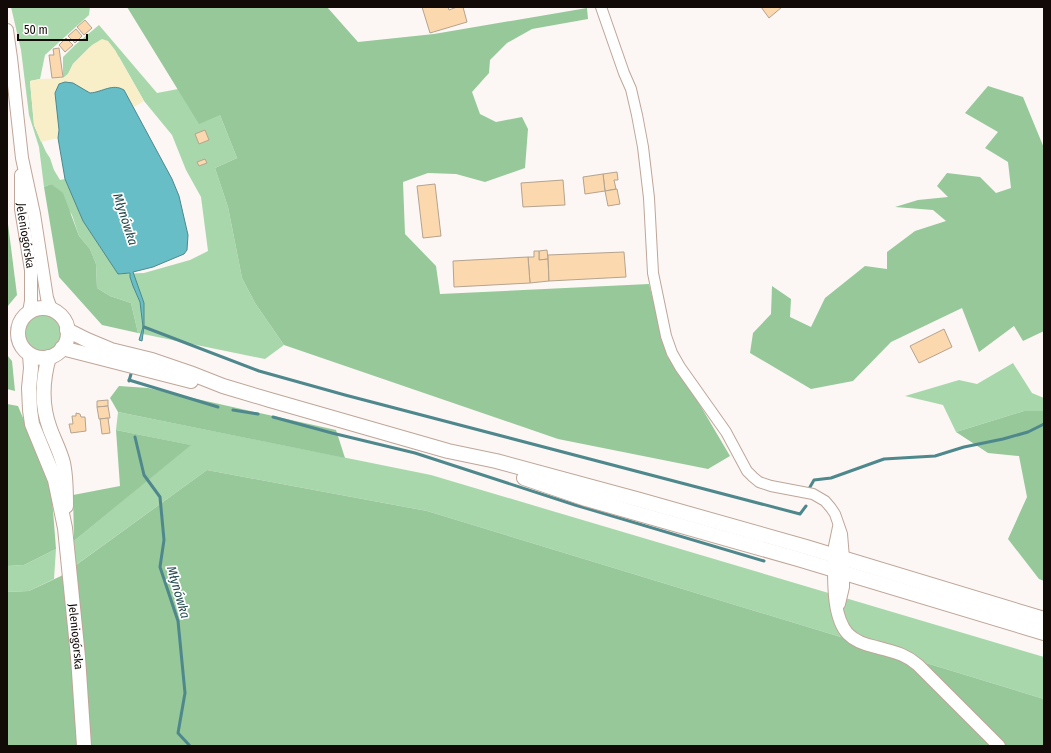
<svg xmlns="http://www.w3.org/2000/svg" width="1051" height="753" viewBox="0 0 1051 753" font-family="'Fira Sans Condensed',sans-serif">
<rect width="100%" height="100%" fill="#fcf7f4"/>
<g fill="#a9d7ac">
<polygon points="11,7 90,7 89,15 45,55 40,79 30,81 34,125 46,152 50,158 54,170 60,180 65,179 83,221 118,274 144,273 190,260 208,251 201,197 186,170 172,135 144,101 119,57 90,47 73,64 68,74 63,78 63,57 75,45 99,25 157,93 178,89 220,115 237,158 215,168 228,207 242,278 255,303 284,345 265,359 138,333 131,303 110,296 97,288 96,264 90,249 79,236 72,215 51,184 44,187 39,147 29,115 21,50"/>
<circle cx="43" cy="333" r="18"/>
<polygon points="1013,363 1032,393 1044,398 1044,411 1024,411 956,432 943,405 905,396 959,380 977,384"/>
<polygon points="118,412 431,475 1044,657 1044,699 427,511 207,470 76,565 74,541 190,445 116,430"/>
<polygon points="56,549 54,579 29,591 7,592 7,566 24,565"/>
</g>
<g fill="#96c89a">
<polygon points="127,7 327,7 358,42 434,34 587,8 588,19 532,29 507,43 490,60 489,73 472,92 480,114 496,122 522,117 528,129 525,168 485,182 456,174 428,173 403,182 405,234 436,266 440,294 649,284 667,356 697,400 730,456 708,469 558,439 284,345 255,303 242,278 228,207 215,168 237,158 220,115 199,124"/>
<polygon points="988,86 1023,97 1044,148 1044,331 1023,341 1014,326 979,352 962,308 891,342 853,381 811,389 750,353 753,333 771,314 772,286 791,299 790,317 811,327 825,298 865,266 887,269 887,252 915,231 946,221 933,210 895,207 918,200 948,197 937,186 947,173 980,177 996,193 1011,188 1008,162 985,148 998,132 965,113"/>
<polygon points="51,184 63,193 79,236 90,249 96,264 97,288 110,296 131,303 138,333 102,325 59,277 44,187"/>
<polygon points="7,216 17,295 7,307"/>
<polygon points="7,355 12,361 15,391 7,389"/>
<polygon points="119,386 148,388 336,430 345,458 118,412 110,398"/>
<polygon points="7,404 18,406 51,485 56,549 24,565 7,566"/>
<polygon points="1024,411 1044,411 1044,581 1039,579 1008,539 1027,497 1019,456 988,453 956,432"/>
<polygon points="116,430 191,445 74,541 73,495 120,486"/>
<polygon points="207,470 427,511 1044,699 1044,746 7,746 7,592 29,591 61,576"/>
</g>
<path fill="#f8efc9" d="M102,39L108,41L115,50L144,101L134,107L124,90C114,91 98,94 89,92C77,90 74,78 60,84L55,93L59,130L58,138L41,142L34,125L30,81L40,79L64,78L68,74L73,64L92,45Z"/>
<path fill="#67bec6" stroke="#4e888c" d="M65,82L73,83L90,93C103,92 112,83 124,90L172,179L179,196L188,235L187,250L184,254L153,267L133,272L144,303V327L142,341L139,340L143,327L140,302L133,286L130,277V273L118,274L83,221L65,179L58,138L59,130L55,93L59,84Z"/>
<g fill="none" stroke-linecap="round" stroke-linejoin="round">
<g stroke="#4e888c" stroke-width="3">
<polyline points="144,327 259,371 345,395 800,514 806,506"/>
<polyline points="129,380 218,407"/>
<polyline points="129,381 131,374"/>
<polyline points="233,410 258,414"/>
<polyline points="273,417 332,433 415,453 575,505 764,561"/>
<polyline points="135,437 144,475 160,497 164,540 160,567 178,621 185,693 178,733 190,746"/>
<polyline points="810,487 814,480 831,478 884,459 935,456 964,447 1003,439 1028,432 1044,424"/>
</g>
</g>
<g fill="#fcd8ae" stroke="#b4a38f">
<polygon points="422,7 448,7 449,10 457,7 463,7 467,22 430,33"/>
<polygon points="761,7 782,7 769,18"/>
<polygon points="85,20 92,28 84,35 77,27"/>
<polygon points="76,29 82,36 75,43 68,36"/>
<polygon points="66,38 73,45 65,52 59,45"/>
<polygon points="59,48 63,77 52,78 49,55 54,55 53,49"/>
<polygon points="205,130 209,140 199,144 195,134"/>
<polygon points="205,159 207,163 199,166 197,162"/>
<polygon points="617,172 618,180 614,180 616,189 605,191 603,174"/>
<polygon points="603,174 605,191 585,194 583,177"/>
<polygon points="563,180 565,205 523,207 521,183"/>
<polygon points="435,184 441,236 423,238 417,186"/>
<polygon points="617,189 620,204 608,206 605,191"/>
<polygon points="547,250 548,259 539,260 539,251"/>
<polygon points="534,251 539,251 539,260 548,259 549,281 530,283 528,257 534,257"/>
<polygon points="624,252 626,277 549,281 548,255"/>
<polygon points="528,257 530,283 454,287 453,261"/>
<polygon points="944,329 952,347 919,363 910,346"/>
<polygon points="108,400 108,406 97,407 97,401"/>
<polygon points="108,406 110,418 99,419 97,407"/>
<polygon points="76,413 80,414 81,417 85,417 86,431 71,433 69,424 73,424 72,416 76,416"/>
<polygon points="108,418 110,433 102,434 100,419"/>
</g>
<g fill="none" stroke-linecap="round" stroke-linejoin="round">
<defs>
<g id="minor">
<polyline points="601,7 624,73 631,89 637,115 643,147 649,198 653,273 666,336 672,353 680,367 726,432 747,471 753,477 759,482 771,486 813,494 825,501 831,508 835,514 842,534 844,558"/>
<polyline points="834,556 834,546 838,527"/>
</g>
<g id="tertiary">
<polyline points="7,30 11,58 22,158 34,214 47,298 51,309"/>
<path id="s1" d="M21,175V209L31,270V301L29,312"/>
<path d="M834,562C834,583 833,618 848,634C856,642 866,645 876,647C893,652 904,653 918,665L999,746"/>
<polyline points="839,604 843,587 843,565"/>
</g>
<g id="secondary">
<circle cx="43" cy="333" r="25"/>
<polyline points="67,330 87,340 111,350 152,360 190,373 223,386 270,400 448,451 496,461 640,500 806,547 1044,619"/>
<polyline points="62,348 191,381"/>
<path id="s2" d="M30,355L31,368L29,388L30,410L32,424L55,480L65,528L78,657L84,746"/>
<path d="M49,357C42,381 41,405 50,429C54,440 60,451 63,463C66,477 66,492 66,506"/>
<polyline points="524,478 586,499 798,559 1044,633"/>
</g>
</defs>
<use href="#minor" stroke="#bea699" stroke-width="12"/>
<use href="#tertiary" stroke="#bea699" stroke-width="14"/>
<use href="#secondary" stroke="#bea699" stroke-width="16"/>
<use href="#minor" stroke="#fff" stroke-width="10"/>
<use href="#tertiary" stroke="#fff" stroke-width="12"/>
<use href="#secondary" stroke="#fff" stroke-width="14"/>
</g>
<g text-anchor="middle" stroke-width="3.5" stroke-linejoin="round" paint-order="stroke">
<g font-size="12" fill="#120a06" stroke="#fff">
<text dy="4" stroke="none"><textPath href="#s1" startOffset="61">Jeleniogórska</textPath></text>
<text dy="4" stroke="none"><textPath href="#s2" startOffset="288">Jeleniogórska</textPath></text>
</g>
<g font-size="13" font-style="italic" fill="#21494d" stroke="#fff">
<text transform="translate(126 219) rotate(72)" y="5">Młynówka</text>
<text transform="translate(179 592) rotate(74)" y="5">Młynówka</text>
</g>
</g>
<rect width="1051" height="753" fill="none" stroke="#120a06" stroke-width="16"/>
<path d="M18 34v6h69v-6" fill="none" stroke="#120a06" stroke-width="2"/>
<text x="24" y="34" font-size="12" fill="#120a06" stroke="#ffffff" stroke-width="3" paint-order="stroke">50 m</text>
</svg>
